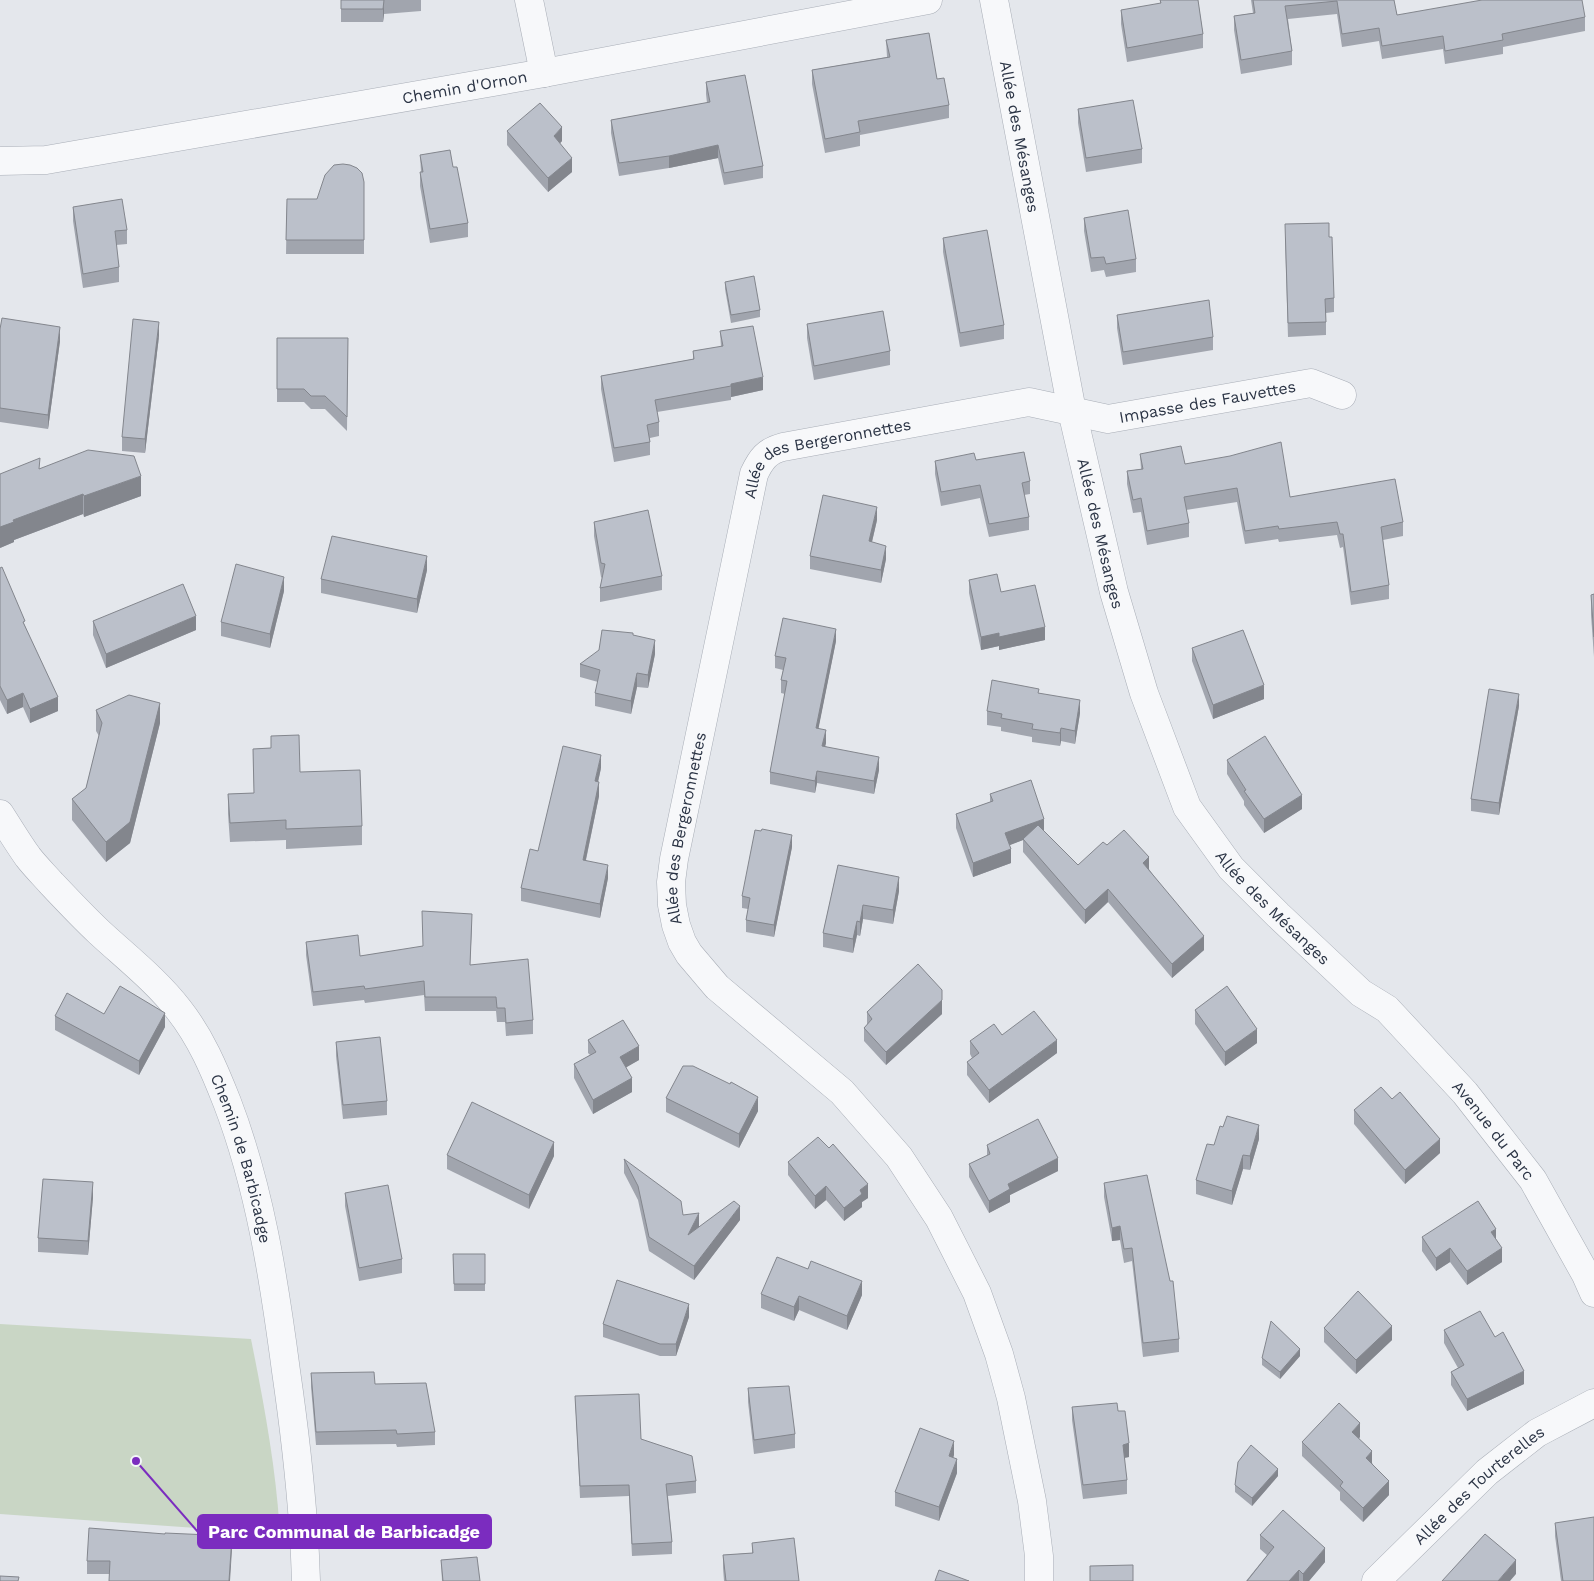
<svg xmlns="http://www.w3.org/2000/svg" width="1594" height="1581" viewBox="0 0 1594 1581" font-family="'Work Sans',sans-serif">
<rect width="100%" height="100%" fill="#e4e7ec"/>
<path fill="#c9d6c5" d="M0,1324L251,1339C264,1404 276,1468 280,1534L0,1514Z"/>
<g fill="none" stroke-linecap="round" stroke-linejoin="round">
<defs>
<g id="street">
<polyline points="529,0 544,73"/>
<path id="s1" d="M994,0L1072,411L1114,592L1144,693L1187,807L1231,868L1278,915L1361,993L1387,1009L1465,1093L1533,1180L1586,1275L1594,1293"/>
<path id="s2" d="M0,161L46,160L544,73L928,0"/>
<path id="s3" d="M0,814C9,828 18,843 28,857C35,866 43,874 51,883C67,900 82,916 99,932C126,957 157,981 179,1010C201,1038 214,1069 227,1102C260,1188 274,1280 286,1371C296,1440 304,1511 306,1581"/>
<path id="s4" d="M1039,1581V1556L1032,1501L1011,1398L999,1354L977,1293L939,1218L899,1157L842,1092L717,987L689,954L682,942L676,925L672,905L671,882L674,859L754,474C761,459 767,451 783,447L1029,402L1108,419L1311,383L1342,395"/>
<path id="s5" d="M1376,1581L1487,1472L1537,1433L1594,1403"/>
</g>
</defs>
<use href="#street" stroke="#a9aeb7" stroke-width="29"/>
<use href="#street" stroke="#f7f8fa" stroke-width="28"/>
</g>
<g fill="#a1a5ae">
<polygon points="341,0 421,0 421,11 384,14 383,22 341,22"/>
<polygon points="1160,0 1198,0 1203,34 1203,48 1127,62 1121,24 1121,10 1160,4"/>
<polygon points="1251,0 1394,0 1397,15 1585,17 1585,31 1503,47 1503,54 1445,64 1443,49 1382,59 1379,41 1342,47 1337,14 1288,19 1292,51 1292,65 1241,74 1234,30 1234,16 1253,13"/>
<polygon points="886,40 937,79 949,105 949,118 860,135 860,146 825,153 812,84 812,70 887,57"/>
<polygon points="706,82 763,166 763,178 724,185 718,158 669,168 619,176 611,133 611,120 707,103 706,94"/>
<polygon points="1078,109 1142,149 1142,163 1086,172 1078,123"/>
<polygon points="507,131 562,141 560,143 572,172 548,192 507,145"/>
<polygon points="420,155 468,223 468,237 430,243 420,186 420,172 421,172"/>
<polygon points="364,182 364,254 286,254 287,199 317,199"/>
<polygon points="73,207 127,230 127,244 116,245 119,267 119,282 83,288 73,221"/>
<polygon points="1084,218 1136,259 1136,272 1106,277 1104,270 1091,272 1084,231"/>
<polygon points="1285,237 1334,298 1334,312 1326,313 1326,335 1288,337"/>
<polygon points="943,238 1004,325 1004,339 960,347 943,252"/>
<polygon points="725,282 760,310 760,317 731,323 725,289"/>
<polygon points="1117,315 1213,337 1213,350 1123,365 1117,328"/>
<polygon points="807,324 890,351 890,365 814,380 807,338"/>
<polygon points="0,329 60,341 48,429 0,422"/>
<polygon points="720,331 763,390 731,397 731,400 657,412 659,422 659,436 650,438 650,455 614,462 601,389 601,376 693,359 693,351 721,347"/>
<polygon points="159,336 145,453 122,451 122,437"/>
<polygon points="277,338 348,338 347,431 325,409 311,409 304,402 277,402"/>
<polygon points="1140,454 1185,464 1290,497 1403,522 1403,536 1383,540 1389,585 1389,599 1351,605 1343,547 1340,548 1337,535 1279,542 1278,539 1245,544 1237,502 1186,510 1189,523 1189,537 1147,545 1141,512 1133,513 1127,484 1127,471 1141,469"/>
<polygon points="976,460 1030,481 1030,494 1024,495 1029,517 1029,530 989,537 980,498 941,506 935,474 935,461"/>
<polygon points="40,468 141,496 84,517 83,514 14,540 14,542 0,548"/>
<polygon points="877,520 872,542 886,559 881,583 810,569 810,556"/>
<polygon points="594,522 662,576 662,590 600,602 600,588 602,578 601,577 594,536"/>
<polygon points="0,568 25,626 58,711 30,723 23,707 7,714 0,700"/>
<polygon points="427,570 417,613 321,593 321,579"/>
<polygon points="969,580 1001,592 1045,640 999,650 999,646 981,650 969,593"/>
<polygon points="284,591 270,648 221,636 221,622"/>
<polygon points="1594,594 1594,657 1591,615 1591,595"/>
<polygon points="93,621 196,630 106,668 93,635"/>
<polygon points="633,635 655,654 648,688 637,687 631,714 595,706 595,693 598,682 580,677 580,664"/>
<polygon points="836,641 818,729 826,743 825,746 879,770 874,794 817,783 815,793 770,784 770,772 785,694 781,693 781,680 783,670 775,668 775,656"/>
<polygon points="1192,648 1264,699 1213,719 1192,661"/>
<polygon points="1039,693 1080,713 1075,744 1061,741 1060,746 1032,742 1032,737 1001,731 1001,727 987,725 987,711"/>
<polygon points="1519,706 1499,815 1471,811 1471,799"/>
<polygon points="96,710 160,723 130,843 106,862 72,820 72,799 86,788 99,736 96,731"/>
<polygon points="271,736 300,772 362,826 362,845 286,849 286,840 230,842 228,814 228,794 254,793 253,749 271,748"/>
<polygon points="1227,760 1302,809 1264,833 1244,805 1244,801 1227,774"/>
<polygon points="601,768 598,782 599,796 586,860 608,878 600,918 521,901 521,888 538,851"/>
<polygon points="990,794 1044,831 1078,865 1149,869 1204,950 1172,978 1108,902 1085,924 1023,852 1023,840 1009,845 1011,863 973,877 956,828 956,814 990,802"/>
<polygon points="792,847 774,937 746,932 746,920 748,909 742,908 742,896"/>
<polygon points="838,865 899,891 893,924 863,919 860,936 857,935 853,953 823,947 823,933"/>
<polygon points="472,927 470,965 533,1020 533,1034 506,1036 505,1022 497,1022 496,1011 425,1011 424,995 365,1003 364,1000 313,1006 306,955 306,942 360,956 423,947"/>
<polygon points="1195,1010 1257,1043 1225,1066 1195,1024"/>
<polygon points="867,1012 942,1014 886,1065 864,1041 864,1028 867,1025"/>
<polygon points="104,1014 165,1027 139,1075 55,1030 55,1016"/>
<polygon points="1002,1035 1057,1053 989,1103 967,1075 967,1062 972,1058 970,1054 970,1041"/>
<polygon points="588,1040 639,1060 626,1067 632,1092 593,1114 574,1078 574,1064 590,1055 588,1053"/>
<polygon points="336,1042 387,1101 387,1115 343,1119 336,1056"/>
<polygon points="666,1098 758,1111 739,1148 666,1112"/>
<polygon points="1392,1099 1440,1153 1405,1184 1354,1124 1354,1110"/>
<polygon points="1259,1139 1250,1170 1243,1169 1232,1205 1196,1194 1196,1180 1214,1145"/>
<polygon points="987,1145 1058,1171 1010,1195 1010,1202 989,1213 969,1177 969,1164 987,1156"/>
<polygon points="447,1155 554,1156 529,1209 447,1169"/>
<polygon points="624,1159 683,1215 699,1227 740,1220 694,1280 649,1251 638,1200 624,1173"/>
<polygon points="788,1162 868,1198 862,1202 862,1207 844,1221 826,1200 815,1209 788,1175"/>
<polygon points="1104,1183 1179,1339 1179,1352 1143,1357 1132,1261 1124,1263 1120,1240 1112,1241 1104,1197"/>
<polygon points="345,1193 402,1259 402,1273 359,1281 345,1206"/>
<polygon points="93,1197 88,1255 38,1252 38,1238"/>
<polygon points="1422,1237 1496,1239 1502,1262 1467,1285 1450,1262 1436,1271 1422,1251"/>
<polygon points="453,1254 485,1254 485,1291 454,1291"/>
<polygon points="761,1294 862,1295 847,1330 799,1310 794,1321 761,1308"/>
<polygon points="689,1317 676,1356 660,1356 603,1337 603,1324"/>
<polygon points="1324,1328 1392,1340 1356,1374 1324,1342"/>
<polygon points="1444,1330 1495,1337 1524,1384 1467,1411 1451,1385 1451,1372 1458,1368 1444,1343"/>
<polygon points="1300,1356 1280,1379 1262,1365 1262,1358"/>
<polygon points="311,1373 375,1384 435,1432 435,1445 397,1447 396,1444 316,1445 311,1387"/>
<polygon points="748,1388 795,1434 795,1448 754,1454 748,1402"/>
<polygon points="575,1396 641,1439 696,1481 696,1493 668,1496 672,1542 672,1554 632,1556 629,1496 580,1498"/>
<polygon points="1072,1407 1118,1411 1129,1457 1124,1458 1127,1480 1127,1494 1083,1499 1072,1420"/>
<polygon points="1360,1437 1359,1438 1389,1495 1363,1522 1340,1500 1340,1492 1302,1456 1302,1442"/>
<polygon points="954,1455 953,1458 957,1473 939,1521 895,1506 895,1492"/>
<polygon points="1278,1476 1252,1506 1235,1492 1235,1485"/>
<polygon points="1555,1523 1594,1581 1561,1581 1555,1536"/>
<polygon points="1260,1535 1325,1562 1309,1581 1246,1581 1267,1555 1260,1549"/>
<polygon points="752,1543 799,1581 724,1581 723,1568 723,1555 752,1553"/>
<polygon points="232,1549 109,1574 87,1574 87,1561"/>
<polygon points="441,1560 480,1581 442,1581"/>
</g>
<g fill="#83868d">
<polygon points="384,0 384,14 383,22 383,9"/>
<polygon points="562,127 562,141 554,150 554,136"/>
<polygon points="718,145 718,158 669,168 669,156"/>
<polygon points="572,158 572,172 548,192 548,178"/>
<polygon points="159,322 159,336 145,453 145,439"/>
<polygon points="60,327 60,341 48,429 48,415"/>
<polygon points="763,377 763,390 731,397 731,384"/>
<polygon points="141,476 141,496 84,517 84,496"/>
<polygon points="83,494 83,514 14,540 14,542 0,548 0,527 13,520"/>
<polygon points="877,507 877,520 869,554 869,541"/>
<polygon points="886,546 886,559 881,583 881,570"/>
<polygon points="427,556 427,570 417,613 417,599"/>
<polygon points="284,577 284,591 270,648 270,634"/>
<polygon points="196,616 196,630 106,668 106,654"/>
<polygon points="1045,627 1045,640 999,650 999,646 981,650 981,637 999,633"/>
<polygon points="836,629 836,641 816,741 816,728"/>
<polygon points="655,640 655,654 648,688 648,675"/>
<polygon points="637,673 637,687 631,714 631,701"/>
<polygon points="1264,685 1264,699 1213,719 1213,705"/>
<polygon points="23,693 23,707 7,714 7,700"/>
<polygon points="1519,694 1519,706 1499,815 1499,803"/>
<polygon points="58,697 58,711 30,723 30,709"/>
<polygon points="1080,700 1080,713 1075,744 1075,731"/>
<polygon points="160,703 160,723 130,843 106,862 106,842"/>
<polygon points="1061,728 1061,741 1060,746 1060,733"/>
<polygon points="826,730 826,743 822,759 822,746"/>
<polygon points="601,755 601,768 595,795 595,781"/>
<polygon points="879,757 879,770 874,794 874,781"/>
<polygon points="817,771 817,783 815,793 815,781"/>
<polygon points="599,782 599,796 583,873 583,860"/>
<polygon points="1302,795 1302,809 1264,833 1264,819"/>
<polygon points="1044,819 1044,833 1023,839 1023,840 1005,847 1005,833"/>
<polygon points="792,835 792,847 774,937 774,925"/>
<polygon points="1011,849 1011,863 973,877 973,863"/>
<polygon points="1149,857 1149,871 1143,863"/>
<polygon points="608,865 608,878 600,918 600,904"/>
<polygon points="899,877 899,891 893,924 893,910"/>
<polygon points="1108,889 1108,902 1085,924 1085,910"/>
<polygon points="863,905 863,919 860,936 860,922"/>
<polygon points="857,921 857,935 853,953 853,939"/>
<polygon points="1204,936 1204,950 1172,978 1172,964"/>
<polygon points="942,1000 942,1014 886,1065 886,1052"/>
<polygon points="165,1013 165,1027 139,1075 139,1061"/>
<polygon points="1257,1029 1257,1043 1225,1066 1225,1052"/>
<polygon points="1057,1040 1057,1053 989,1103 989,1090"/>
<polygon points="639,1046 639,1060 620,1071 620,1057"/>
<polygon points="632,1078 632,1092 593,1114 593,1100"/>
<polygon points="758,1097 758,1111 739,1148 739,1134"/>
<polygon points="1259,1125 1259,1139 1250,1170 1250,1156"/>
<polygon points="1440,1139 1440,1153 1405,1184 1405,1170"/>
<polygon points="554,1142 554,1156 529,1209 529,1195"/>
<polygon points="1243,1155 1243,1169 1232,1205 1232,1191"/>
<polygon points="1058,1158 1058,1171 1010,1195 1010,1202 989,1213 989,1201 1008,1184"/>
<polygon points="93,1182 93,1197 88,1255 88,1241"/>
<polygon points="868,1184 868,1198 862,1202 862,1207 844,1221 844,1208 860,1190"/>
<polygon points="826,1186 826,1200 815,1209 815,1196"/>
<polygon points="740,1206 740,1220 694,1280 694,1266"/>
<polygon points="699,1213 699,1227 688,1235"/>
<polygon points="1120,1226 1120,1240 1112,1241 1112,1228"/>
<polygon points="1496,1229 1496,1242 1491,1232"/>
<polygon points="1450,1248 1450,1262 1436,1271 1436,1258"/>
<polygon points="1502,1248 1502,1262 1467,1285 1467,1271"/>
<polygon points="862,1281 862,1295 847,1330 847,1316"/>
<polygon points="799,1296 799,1310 794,1321 794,1307"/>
<polygon points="689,1304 689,1317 676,1356 676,1344"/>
<polygon points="1392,1326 1392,1340 1356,1374 1356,1360"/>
<polygon points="1300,1349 1300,1356 1280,1379 1280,1372"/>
<polygon points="1524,1371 1524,1384 1467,1411 1467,1399"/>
<polygon points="1360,1423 1360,1437 1352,1446 1352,1432"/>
<polygon points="954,1441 954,1455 949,1470 949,1456"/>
<polygon points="1129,1443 1129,1457 1123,1458 1123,1445"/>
<polygon points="1372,1451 1372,1465 1366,1458"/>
<polygon points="957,1459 957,1473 939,1521 939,1507"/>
<polygon points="1278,1469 1278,1476 1252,1506 1252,1498"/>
<polygon points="1389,1481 1389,1495 1363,1522 1363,1508"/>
<polygon points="232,1536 232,1549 230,1581 229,1581"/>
<polygon points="1325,1548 1325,1562 1309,1581 1303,1581 1303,1574"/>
<polygon points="1516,1560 1516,1574 1510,1581 1498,1581"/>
<polygon points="1299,1570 1299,1581 1289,1581"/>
</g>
<g fill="#bbc0ca" stroke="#83868d">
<polygon points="341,0 384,0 383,9 341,9"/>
<polygon points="1160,0 1198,0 1203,34 1127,48 1121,10 1161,3"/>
<polygon points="1253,0 1394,0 1397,15 1482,0 1582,0 1585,17 1502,34 1503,40 1445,51 1443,36 1382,46 1379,28 1342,34 1337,1 1285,6 1292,51 1241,60 1234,16 1255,13"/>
<polygon points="929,33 937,79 944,78 949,105 858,121 860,132 825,139 812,70 890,57 886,40"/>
<polygon points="745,75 763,166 724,173 718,145 669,156 619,163 611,120 710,102 706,82"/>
<polygon points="1133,100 1142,149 1086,158 1078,109"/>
<polygon points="540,103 562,127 554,136 572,158 548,178 507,131"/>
<polygon points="450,150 453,167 457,167 468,223 430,229 420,172 423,172 420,155"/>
<polygon points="343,164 350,165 357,168 362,173 364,182 364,240 286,240 287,199 317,199 325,175 334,165"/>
<polygon points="122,199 127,230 115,231 119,267 83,274 73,207"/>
<polygon points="1128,210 1136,259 1106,264 1104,257 1091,258 1084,218"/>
<polygon points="1329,223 1329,237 1332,237 1334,298 1325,299 1326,322 1288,323 1285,224"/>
<polygon points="987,230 1004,325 960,333 943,238"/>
<polygon points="754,276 760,310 731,315 725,282"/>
<polygon points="1209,300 1213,337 1123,352 1117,315"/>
<polygon points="883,311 890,351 814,366 807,324"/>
<polygon points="2,318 60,327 48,415 0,408 0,329"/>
<polygon points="133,319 159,322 145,439 122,437"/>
<polygon points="753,326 763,377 731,384 731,386 655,400 659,422 647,425 650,442 614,448 601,376 694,359 693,351 723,346 720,331"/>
<polygon points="277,338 348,338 347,417 325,396 311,396 304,389 277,389"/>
<polygon points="1281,442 1290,497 1395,479 1403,522 1381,527 1389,585 1351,592 1343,534 1340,534 1337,522 1279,529 1278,526 1245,531 1237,488 1184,497 1189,523 1147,531 1141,498 1133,500 1127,471 1143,469 1140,454 1181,446 1185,464 1230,456"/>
<polygon points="88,450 134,456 141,476 84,496 83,494 13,520 14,522 0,527 0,474 40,458 39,469"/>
<polygon points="1024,452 1030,481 1022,483 1029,517 989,524 980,485 941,492 935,461 974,453 976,460"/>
<polygon points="823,495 877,507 869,541 886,546 881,570 810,556"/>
<polygon points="648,510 662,576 600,588 605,564 601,563 594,522"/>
<polygon points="332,536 427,556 417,599 321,579"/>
<polygon points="236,564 284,577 270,634 221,622"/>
<polygon points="2,567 25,621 23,622 58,697 30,709 23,693 7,700 0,686 0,568"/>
<polygon points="997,574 1001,592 1035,585 1045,627 999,637 999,633 981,637 969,580"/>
<polygon points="183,584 196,616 106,654 93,621"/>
<polygon points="1594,594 1594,637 1591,595"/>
<polygon points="783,618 836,629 816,728 826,730 822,746 879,757 874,781 817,771 815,781 770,772 787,681 781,680 786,658 775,656"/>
<polygon points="602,630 633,633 633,635 655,640 648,675 637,673 631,701 595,693 600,670 580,664 599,650"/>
<polygon points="1243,630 1264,685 1213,705 1192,648"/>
<polygon points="992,680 1039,689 1038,693 1080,700 1075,731 1061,728 1060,733 1032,729 1033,724 1001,718 1002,714 987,711"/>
<polygon points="1489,689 1519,694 1499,803 1471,799"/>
<polygon points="129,695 160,703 130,822 106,842 72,799 86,788 102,723 96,710"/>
<polygon points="299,735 300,772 360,770 362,826 286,829 286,820 230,823 228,794 254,793 253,749 271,748 271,736"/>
<polygon points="1265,736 1302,795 1264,819 1244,791 1246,790 1227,760"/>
<polygon points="563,746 601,755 595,781 599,782 583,860 608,865 600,904 521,888 530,849 538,851"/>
<polygon points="1031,780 1044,819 1005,833 1011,849 973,863 956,814 993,801 990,794"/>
<polygon points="1038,825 1078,865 1103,842 1107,845 1124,830 1149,857 1143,863 1204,936 1172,964 1108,889 1085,910 1023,839"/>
<polygon points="762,829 792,835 774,925 746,920 750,898 742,896 755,830 761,831"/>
<polygon points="838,865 899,877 893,910 863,905 860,922 857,921 853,939 823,933"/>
<polygon points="422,911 472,914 470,965 528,959 533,1020 506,1023 505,1008 497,1008 496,997 425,997 424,981 365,989 364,986 313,992 306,942 358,935 360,956 423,946"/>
<polygon points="918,964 942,990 942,1000 886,1052 864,1028 872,1019 867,1012"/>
<polygon points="120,986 165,1013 139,1061 55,1016 67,993 104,1014"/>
<polygon points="1227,986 1257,1029 1225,1052 1195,1010"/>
<polygon points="1034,1011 1057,1040 989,1090 967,1062 979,1053 970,1041 994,1024 1002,1035"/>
<polygon points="623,1020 639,1046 620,1057 632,1078 593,1100 574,1064 596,1052 588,1040"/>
<polygon points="380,1037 387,1101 343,1105 336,1042"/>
<polygon points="683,1066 693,1066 730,1084 731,1082 758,1097 739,1134 666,1098"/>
<polygon points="1381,1087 1392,1099 1400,1092 1440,1139 1405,1170 1354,1110"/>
<polygon points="472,1102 554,1142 529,1195 447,1155"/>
<polygon points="1227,1116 1259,1125 1250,1156 1243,1155 1232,1191 1196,1180 1207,1144 1214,1145 1220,1126 1223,1127"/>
<polygon points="1038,1119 1058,1158 1008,1184 1010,1189 989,1201 969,1164 990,1154 987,1145"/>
<polygon points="818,1137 829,1148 833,1144 868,1184 860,1190 862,1194 844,1208 826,1186 815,1196 788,1162"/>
<polygon points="624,1159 681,1201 683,1215 699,1213 688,1235 734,1201 740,1206 694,1266 649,1237 638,1186"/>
<polygon points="1147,1175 1170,1281 1173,1281 1179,1339 1143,1343 1132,1248 1124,1249 1120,1226 1112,1228 1104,1183"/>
<polygon points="43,1179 93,1182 88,1241 38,1238"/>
<polygon points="388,1185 402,1259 359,1268 345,1193"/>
<polygon points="1478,1201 1496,1229 1491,1232 1502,1248 1467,1271 1450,1248 1436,1258 1422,1237"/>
<polygon points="453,1254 485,1254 485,1284 454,1284"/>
<polygon points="777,1257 808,1269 811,1261 862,1281 847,1316 799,1296 794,1307 761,1294"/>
<polygon points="617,1280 689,1304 676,1344 660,1344 603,1324"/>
<polygon points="1358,1291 1392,1326 1356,1360 1324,1328"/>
<polygon points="1480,1311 1495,1337 1503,1332 1524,1371 1467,1399 1451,1372 1464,1365 1444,1330"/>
<polygon points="1271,1321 1300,1349 1280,1372 1262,1358"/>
<polygon points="374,1372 375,1384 426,1383 435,1432 397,1434 396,1430 316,1432 311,1373"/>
<polygon points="789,1386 795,1434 754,1440 748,1388"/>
<polygon points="639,1394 641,1439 692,1456 696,1481 666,1484 672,1542 632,1544 629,1485 580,1486 575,1396"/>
<polygon points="1117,1403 1118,1411 1125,1411 1129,1443 1123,1445 1127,1480 1083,1485 1072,1407"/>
<polygon points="1339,1403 1360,1423 1352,1432 1372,1451 1366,1458 1389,1481 1363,1508 1340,1486 1343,1482 1302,1442"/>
<polygon points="920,1428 954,1441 949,1456 957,1459 939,1507 895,1492"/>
<polygon points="1251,1445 1278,1469 1252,1498 1235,1485 1238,1462"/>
<polygon points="1283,1510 1325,1548 1303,1574 1299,1570 1289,1581 1247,1581 1274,1547 1260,1535"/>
<polygon points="1594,1517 1594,1581 1563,1581 1555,1523"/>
<polygon points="89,1528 165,1534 165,1533 232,1536 229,1581 109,1581 110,1561 87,1561"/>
<polygon points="1485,1534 1516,1560 1498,1581 1442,1581"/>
<polygon points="794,1538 799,1581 726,1581 723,1555 753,1553 752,1543"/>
<polygon points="477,1557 480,1581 443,1581 441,1560"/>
<polygon points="1133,1565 1133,1581 1090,1581 1090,1566"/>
<polygon points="939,1570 969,1581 935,1581"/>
<polygon points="0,1576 19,1577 18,1581 0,1581"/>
</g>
<g text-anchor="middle" stroke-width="5" stroke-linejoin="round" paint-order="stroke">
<g font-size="16" fill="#2b3445" stroke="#f4f6f9">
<text dy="6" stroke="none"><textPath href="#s2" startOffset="471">Chemin d'Ornon</textPath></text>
<text dy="6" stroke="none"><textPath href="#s1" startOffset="139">Allée des Mésanges</textPath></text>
<text dy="6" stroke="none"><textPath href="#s4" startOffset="1711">Impasse des Fauvettes</textPath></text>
<text dy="6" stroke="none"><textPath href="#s4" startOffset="1311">Allée des Bergeronnettes</textPath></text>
<text dy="6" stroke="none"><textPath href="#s1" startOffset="544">Allée des Mésanges</textPath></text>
<text dy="6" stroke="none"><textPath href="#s4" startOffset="876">Allée des Bergeronnettes</textPath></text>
<text dy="6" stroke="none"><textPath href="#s1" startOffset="964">Allée des Mésanges</textPath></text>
<text dy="6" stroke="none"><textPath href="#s1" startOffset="1279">Avenue du Parc</textPath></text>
<text dy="6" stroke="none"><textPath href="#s3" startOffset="429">Chemin de Barbicadge</textPath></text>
<text dy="6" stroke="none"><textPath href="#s5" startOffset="141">Allée des Tourterelles</textPath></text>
</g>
</g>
<path fill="none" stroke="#7b2cbf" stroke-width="2" d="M136 1461L198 1532"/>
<circle fill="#7b2cbf" stroke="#f4f6f9" stroke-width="2" cx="136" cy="1461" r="5"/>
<rect fill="#7b2cbf" stroke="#7b2cbf" stroke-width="2" x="198" y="1515" width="293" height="33" rx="5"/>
<g font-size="18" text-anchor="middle" font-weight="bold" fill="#fff">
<text x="344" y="1538">Parc Communal de Barbicadge</text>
</g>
</svg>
